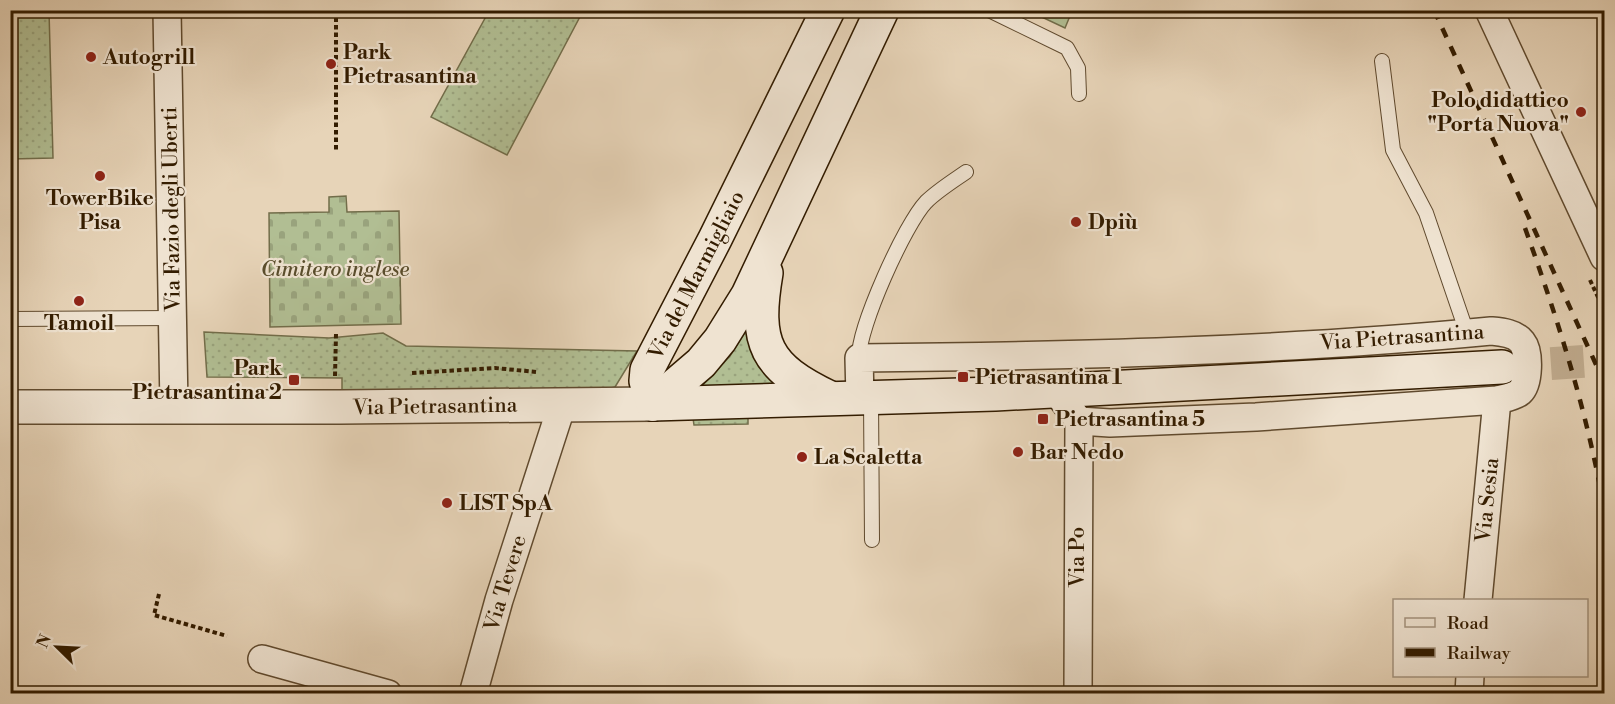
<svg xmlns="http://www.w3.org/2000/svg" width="1615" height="704" viewBox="0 0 1615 704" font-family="'Libre Bodoni',serif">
<defs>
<pattern id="grass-dots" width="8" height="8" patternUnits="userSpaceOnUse" patternTransform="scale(1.5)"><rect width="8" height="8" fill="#b1be93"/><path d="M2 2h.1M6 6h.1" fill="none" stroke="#99a37d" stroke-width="1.8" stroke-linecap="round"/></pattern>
<pattern id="cemetery-stones" width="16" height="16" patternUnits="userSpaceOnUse" patternTransform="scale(1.5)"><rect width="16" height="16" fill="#b1be93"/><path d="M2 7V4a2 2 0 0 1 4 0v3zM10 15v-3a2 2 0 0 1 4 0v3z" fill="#99a37d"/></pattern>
</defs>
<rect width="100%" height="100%" fill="#e7d4b8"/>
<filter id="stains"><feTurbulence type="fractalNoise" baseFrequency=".00333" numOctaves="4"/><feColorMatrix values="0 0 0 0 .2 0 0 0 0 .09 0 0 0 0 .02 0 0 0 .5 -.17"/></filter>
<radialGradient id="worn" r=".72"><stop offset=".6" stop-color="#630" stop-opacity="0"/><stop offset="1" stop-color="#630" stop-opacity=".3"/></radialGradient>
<g fill="url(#grass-dots)" stroke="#726d4a" stroke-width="1.5">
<polygon points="10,11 49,11 53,158 11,159"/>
<polygon points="489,11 583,11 507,155 431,117"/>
<polygon points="751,323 781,386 700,388 730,356"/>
<polygon points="204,332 329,338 383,333 406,346 637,351 615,387 607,389 342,390 342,378 207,377"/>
<polygon points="748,417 748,424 694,425 693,418"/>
</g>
<polygon fill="url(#cemetery-stones)" stroke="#726d4a" stroke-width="1.5" points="346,196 347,212 399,211 401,324 270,327 269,213 329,212 329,197"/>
<polygon fill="#b1be93" stroke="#726d4a" stroke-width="1.5" points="1029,11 1072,11 1065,28"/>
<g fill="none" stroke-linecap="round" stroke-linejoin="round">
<polyline stroke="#c3af93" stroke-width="33" stroke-dasharray="33 16" stroke-linecap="butt" points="1502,367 1604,360"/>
<defs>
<g id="service">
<polyline points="989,10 1067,48 1078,68 1079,94"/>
<polyline points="1382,61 1393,150 1426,213 1467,333"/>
<polyline points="10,319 173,318"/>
<path d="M859,358C858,328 905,224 926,202C937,191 953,181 966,172"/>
<polyline points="871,398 872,540"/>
</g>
<g id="minor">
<polyline points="167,10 174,407"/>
<polyline points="1489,10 1604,257"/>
<path d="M860,398L859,358C1069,356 1282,351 1491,331C1502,332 1515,333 1522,342C1530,352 1529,384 1520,392C1514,397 1504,398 1497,400L1256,417L1110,423L1079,421L1056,391"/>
<polyline points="1478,600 1497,400"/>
<polyline points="262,659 388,694"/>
<polyline points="473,694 499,600 562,405"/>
<polyline points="1078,694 1079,421"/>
<polyline points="1469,694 1470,676"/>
</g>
<polyline id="tertiary" points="10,407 340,407 653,404"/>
<g id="secondary">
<path d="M766,273C754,344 765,367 830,398"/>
<polyline points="653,404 995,394 1502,367"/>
<polyline points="653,404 701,363 720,340 748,295 882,10"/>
<polyline points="653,404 646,381 647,370 715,239 828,10"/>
</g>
</defs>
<use href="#service" stroke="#604a2e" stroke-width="16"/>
<use href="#minor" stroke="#604a2e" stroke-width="30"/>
<use href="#tertiary" stroke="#604a2e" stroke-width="36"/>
<use href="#secondary" stroke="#331c00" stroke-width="36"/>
<g stroke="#331c00" stroke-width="4" stroke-dasharray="4.5 3" stroke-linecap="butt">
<polyline points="336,10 336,150"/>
<polyline points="1590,280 1604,310"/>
<polyline points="412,373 495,368 536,372"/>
<polyline points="335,376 336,334"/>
<polyline points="159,594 154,615 227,636"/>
</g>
<use href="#service" stroke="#efe3d1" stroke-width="14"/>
<use href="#minor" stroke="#efe3d1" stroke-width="27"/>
<use href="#tertiary" stroke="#efe3d1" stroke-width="33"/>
<use href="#secondary" stroke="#efe3d1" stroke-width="33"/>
<g stroke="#331c00" stroke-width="4.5" stroke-dasharray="10 10" stroke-linecap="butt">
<polyline points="1434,10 1604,382"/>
<path d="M1525,228C1558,320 1587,411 1604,508"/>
</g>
</g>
<g fill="#8f2418" stroke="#efe3d1" stroke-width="2">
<circle cx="91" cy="57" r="6"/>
<circle cx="331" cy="64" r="6"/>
<circle cx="1581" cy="112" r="6"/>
<circle cx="100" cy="176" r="6"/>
<circle cx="1076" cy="222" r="6"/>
<circle cx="79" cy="301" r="6"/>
<rect x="957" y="371" width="12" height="12" rx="3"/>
<rect x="288" y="374" width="12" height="12" rx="3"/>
<rect x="1037" y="413" width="12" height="12" rx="3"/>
<circle cx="1018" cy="452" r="6"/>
<circle cx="802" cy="457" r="6"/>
<circle cx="447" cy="503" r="6"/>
</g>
<g text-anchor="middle" stroke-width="4.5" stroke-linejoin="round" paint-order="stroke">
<g font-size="21" font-weight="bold" fill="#331c00" stroke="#efe3d1" text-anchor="start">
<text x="343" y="59">Park<tspan x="343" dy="24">Pietrasantina</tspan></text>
<text x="103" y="64">Autogrill</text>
<text x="1569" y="107" text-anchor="end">Polo didattico<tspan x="1569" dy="24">"Porta Nuova"</tspan></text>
<text x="100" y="205" text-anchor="middle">TowerBike<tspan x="100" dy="24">Pisa</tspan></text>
<text x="1088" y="229">Dpiù</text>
<text x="79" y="330" text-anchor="middle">Tamoil</text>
<text x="282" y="375" text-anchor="end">Park<tspan x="282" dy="24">Pietrasantina 2</tspan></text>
<text x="975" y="384">Pietrasantina 1</text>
<text x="1055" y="426">Pietrasantina 5</text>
<text x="1030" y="459">Bar Nedo</text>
<text x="814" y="464">La Scaletta</text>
<text x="459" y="510">LIST SpA</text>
</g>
<g font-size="21" fill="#331c00" stroke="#efe3d1">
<text transform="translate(171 209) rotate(-91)" y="7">Via Fazio degli Uberti</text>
<text transform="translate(696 275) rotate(-63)" y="7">Via del Marmigliaio</text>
<text transform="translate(1402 337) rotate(-4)" y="7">Via Pietrasantina</text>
<text transform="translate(435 406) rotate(-1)" y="7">Via Pietrasantina</text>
<text transform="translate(1487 500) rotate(-84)" y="7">Via Sesia</text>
<text transform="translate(1077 557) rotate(-90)" y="7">Via Po</text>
<text transform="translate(505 583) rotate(-73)" y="7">Via Tevere</text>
</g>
<g font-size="21" font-style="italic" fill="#594d2c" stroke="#efe3d1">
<text x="335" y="276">Cimitero inglese</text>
</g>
</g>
<rect width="1615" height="704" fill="none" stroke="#e7d4b8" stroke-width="36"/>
<rect x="12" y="12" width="1591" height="680" fill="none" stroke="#331c00" stroke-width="3"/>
<rect x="18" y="18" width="1579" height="668" fill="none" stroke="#331c00" stroke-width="1.5"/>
<rect x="1393" y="599" width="195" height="78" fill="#efe3d1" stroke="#a4937d" stroke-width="1.5"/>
<rect x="1405" y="618" width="30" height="9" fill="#efe3d1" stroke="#a4937d" stroke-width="1.5"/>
<text x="1447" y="629" font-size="18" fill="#331c00">Road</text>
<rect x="1405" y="648" width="30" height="9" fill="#331c00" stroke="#a4937d" stroke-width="1.5"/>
<text x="1447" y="659" font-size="18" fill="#331c00">Railway</text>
<g transform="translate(57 647) rotate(294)" stroke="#efe3d1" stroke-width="4.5" paint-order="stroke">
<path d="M0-4.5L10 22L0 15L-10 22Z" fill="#331c00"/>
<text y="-9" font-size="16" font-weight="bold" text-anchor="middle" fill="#331c00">N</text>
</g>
<rect width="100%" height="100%" filter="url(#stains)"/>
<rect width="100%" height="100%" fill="url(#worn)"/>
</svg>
